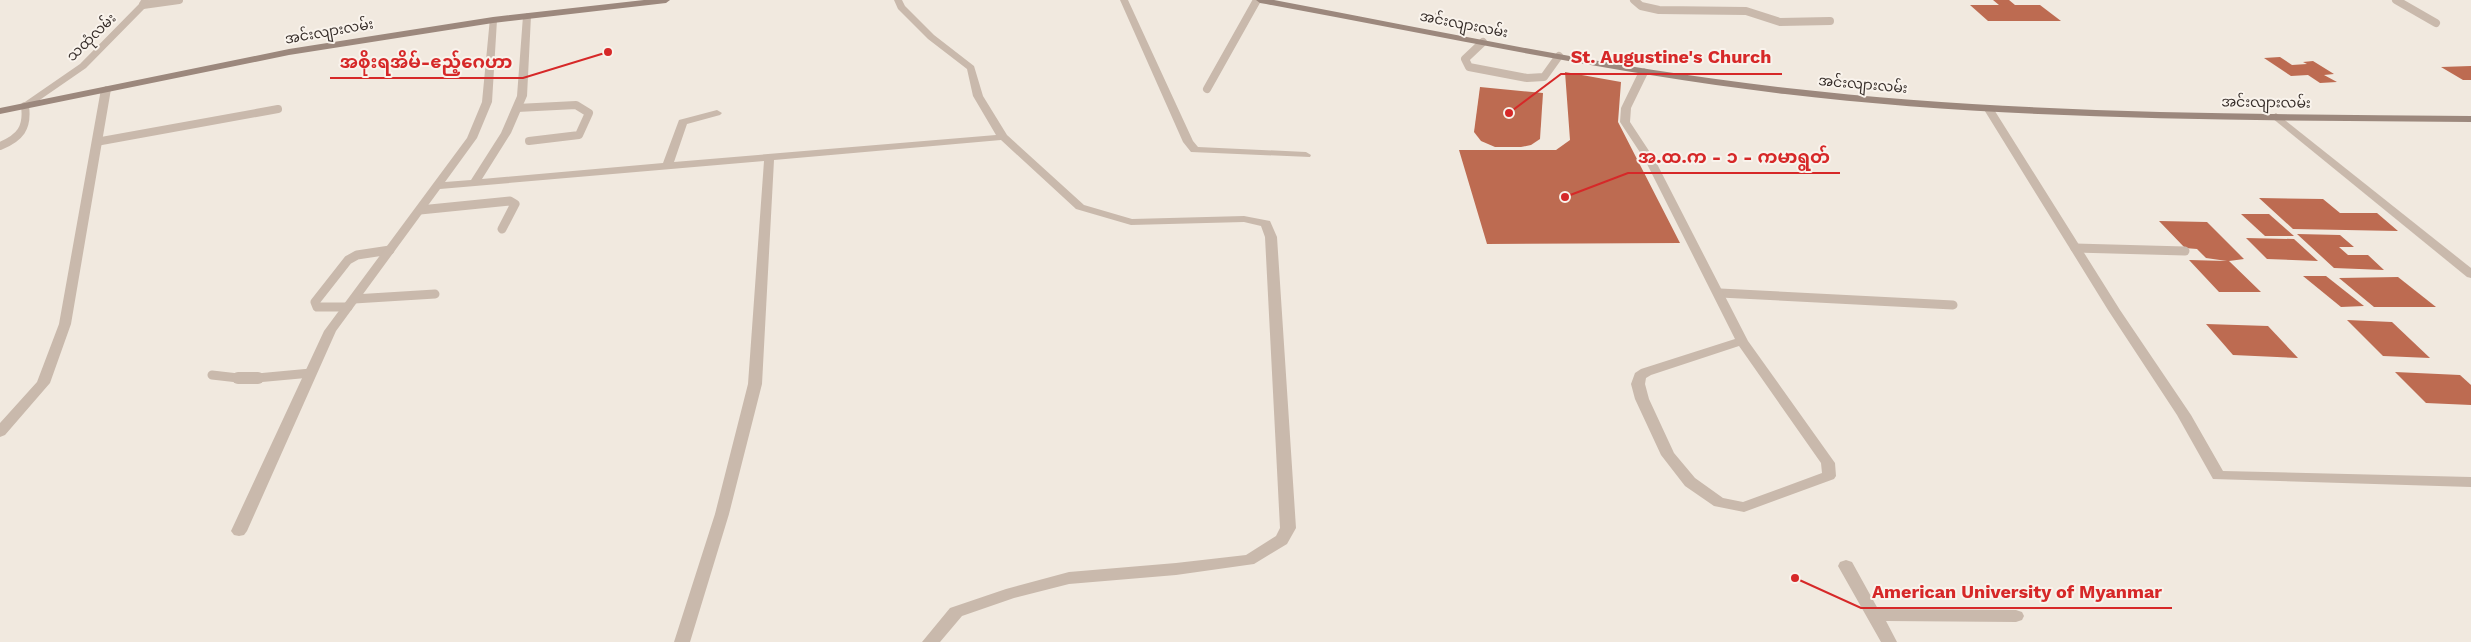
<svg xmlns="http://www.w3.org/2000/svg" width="2471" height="642" viewBox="0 0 2471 642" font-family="'Work Sans','Noto Sans Myanmar',sans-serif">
<rect width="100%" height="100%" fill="#f1e9df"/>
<g fill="#bd6b51">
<polygon points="1993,0 2009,0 2015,5 2040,5 2061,21 1988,21 1970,5 1999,5"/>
<polygon points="2280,57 2292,65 2307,64 2303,62 2313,61 2334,74 2324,75 2337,82 2320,83 2308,75 2291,76 2264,58"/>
<polygon points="2471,66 2471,80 2463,80 2441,67"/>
<polygon points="1565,72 1621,82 1618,122 1680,243 1487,244 1459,150 1556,150 1570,140"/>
<polygon points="1480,87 1543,93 1540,139 1531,145 1521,147 1495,147 1481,141 1474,132"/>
<polygon points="2259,198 2323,199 2340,213 2377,213 2398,231 2293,229"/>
<polygon points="2241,214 2269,214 2294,236 2265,236"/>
<polygon points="2159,221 2207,222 2244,259 2229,261 2261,292 2219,292 2189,260 2227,261 2206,258 2197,249 2185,248"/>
<polygon points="2297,234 2340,235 2354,247 2339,247 2348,255 2368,255 2384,270 2334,268"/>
<polygon points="2246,238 2294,239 2318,261 2267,259"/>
<polygon points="2303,276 2326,276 2364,306 2341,307"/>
<polygon points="2398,277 2436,307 2374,307 2339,278"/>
<polygon points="2347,320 2392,322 2430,358 2383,356"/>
<polygon points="2206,324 2268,326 2298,358 2233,355"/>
<polygon points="2395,372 2460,375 2471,385 2471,405 2426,403"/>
</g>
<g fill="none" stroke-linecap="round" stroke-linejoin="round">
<polyline stroke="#b5a396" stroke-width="2.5" stroke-dasharray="2 2" stroke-linecap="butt" points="1434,18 1439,10"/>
<g stroke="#c9b9ac" stroke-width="8">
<polyline points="1634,0 1641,6 1659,10 1746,11 1780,22 1830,21"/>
<polyline points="2396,0 2436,23"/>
<polyline points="143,5 179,0"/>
<polyline points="1483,42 1465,59 1469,67 1527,78 1544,77 1559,56"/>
<polyline points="1207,89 1257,0"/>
<polyline points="517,108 576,105 589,113 579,135 529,141"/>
<polyline points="96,142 278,109"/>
<path d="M0,146C20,138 28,128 25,106"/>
</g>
<g stroke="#c9b9ac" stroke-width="9">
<polyline points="420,210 510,201 515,204 502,229"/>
<polyline points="2075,248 2185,251"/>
<polyline points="1720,293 1953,305"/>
<polyline points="354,299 435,294"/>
<polyline points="348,307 317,307 315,302 348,260 357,255 390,250"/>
<polyline points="212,375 247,379 311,373"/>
</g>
<polyline stroke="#c9b9ac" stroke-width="12" points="238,378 258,378"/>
<g fill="#c9b9ac" fill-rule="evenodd">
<polygon points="141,0 149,0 146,7 86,68 28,108 22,108 22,104 80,64 139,4"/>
<polygon points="894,0 902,0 905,6 934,35 974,66 983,96 1007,135 1084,205 1132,219 1244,216 1270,221 1277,237 1296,528 1287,544 1254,564 1176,575 1069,584 1014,598 962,616 940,642 922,642 950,608 1006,589 1069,572 1176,563 1246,555 1276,536 1280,528 1265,237 1261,226 1244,222 1131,225 1076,209 1001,140 774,160 762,384 729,514 690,642 674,642 715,514 748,384 764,161 440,189 336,331 247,531 244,535 239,536 234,535 231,531 324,331 467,138 482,102 490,18 497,20 492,102 477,138 445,182 471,180 501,133 517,96 523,16 527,13 531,16 527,96 511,133 482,179 663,163 679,120 717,110 722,113 720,115 687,124 674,162 996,135 973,96 967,69 928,39 898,9"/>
<polygon points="1120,0 1128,0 1193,141 1198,147 1306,152 1311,155 1310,157 1191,152 1183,142"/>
<path d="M1644,68L1649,71L1631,108L1630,122L1655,160L1748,341L1835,463L1836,476L1834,479L1744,512L1714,506L1685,486L1661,455L1635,399L1631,384L1635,373L1641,369L1735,339L1645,160L1620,122L1621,108L1639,71ZM1739,346L1821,463L1822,473L1743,502L1723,498L1695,478L1674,453L1649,399L1645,384L1646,378L1651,375Z"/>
<polygon points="106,86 111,89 71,324 50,383 5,435 0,437 0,423 37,382 59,324 101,89"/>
<polygon points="1988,105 1993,108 2120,310 2191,415 2223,471 2471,477 2471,487 2213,479 2177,415 2108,310 1983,108"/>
<polygon points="2276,113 2471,268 2471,278 2467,277 2272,118 2271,116"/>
<polygon points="1846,560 1852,562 1878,609 2016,610 2022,612 2024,616 2022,620 2016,622 1886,621 1897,642 1881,642 1838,566 1840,562"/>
</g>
<g fill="#9c887d" fill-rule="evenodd">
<polygon points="644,0 670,0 666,3 493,23 289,55 0,114 0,108 289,49 493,17"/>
<path d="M1256,0H1274C1444,32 1615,69 1787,88C2014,114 2243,114 2471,116V122C2242,120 2013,121 1785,94C1609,73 1435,35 1260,3Z"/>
</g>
</g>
<g text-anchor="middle" stroke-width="4" stroke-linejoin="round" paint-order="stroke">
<g font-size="14" fill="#372e2a" stroke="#f9f3ec">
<text transform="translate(1464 24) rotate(11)" y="5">အင်းလျားလမ်း</text>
<text transform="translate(329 31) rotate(-10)" y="5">အင်းလျားလမ်း</text>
<text transform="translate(91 37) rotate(-44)" y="5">သထုံလမ်း</text>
<text transform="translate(1863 84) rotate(5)" y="5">အင်းလျားလမ်း</text>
<text transform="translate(2266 102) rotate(1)" y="5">အင်းလျားလမ်း</text>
</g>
</g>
<path fill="none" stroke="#d62828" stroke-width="2" d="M1509 113L1561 74H1782M608 52L523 78H330M1565 197L1628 173H1840M1795 578L1861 608H2172"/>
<g fill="#d62828" stroke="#f9f3ec" stroke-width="2">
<circle cx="1509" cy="113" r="5"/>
<circle cx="608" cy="52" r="5"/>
<circle cx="1565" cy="197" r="5"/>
<circle cx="1795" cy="578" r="5"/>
</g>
<g font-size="18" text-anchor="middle" font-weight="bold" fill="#d62828" stroke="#f9f3ec" stroke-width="4" stroke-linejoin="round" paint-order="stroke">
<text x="1671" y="63">St. Augustine's Church</text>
<text x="426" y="68">အစိုးရအိမ်-ဧည့်ဂေဟာ</text>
<text x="1734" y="163">အ.ထ.က - ၁ - ကမာရွတ်</text>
<text x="2017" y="598">American University of Myanmar</text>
</g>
</svg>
